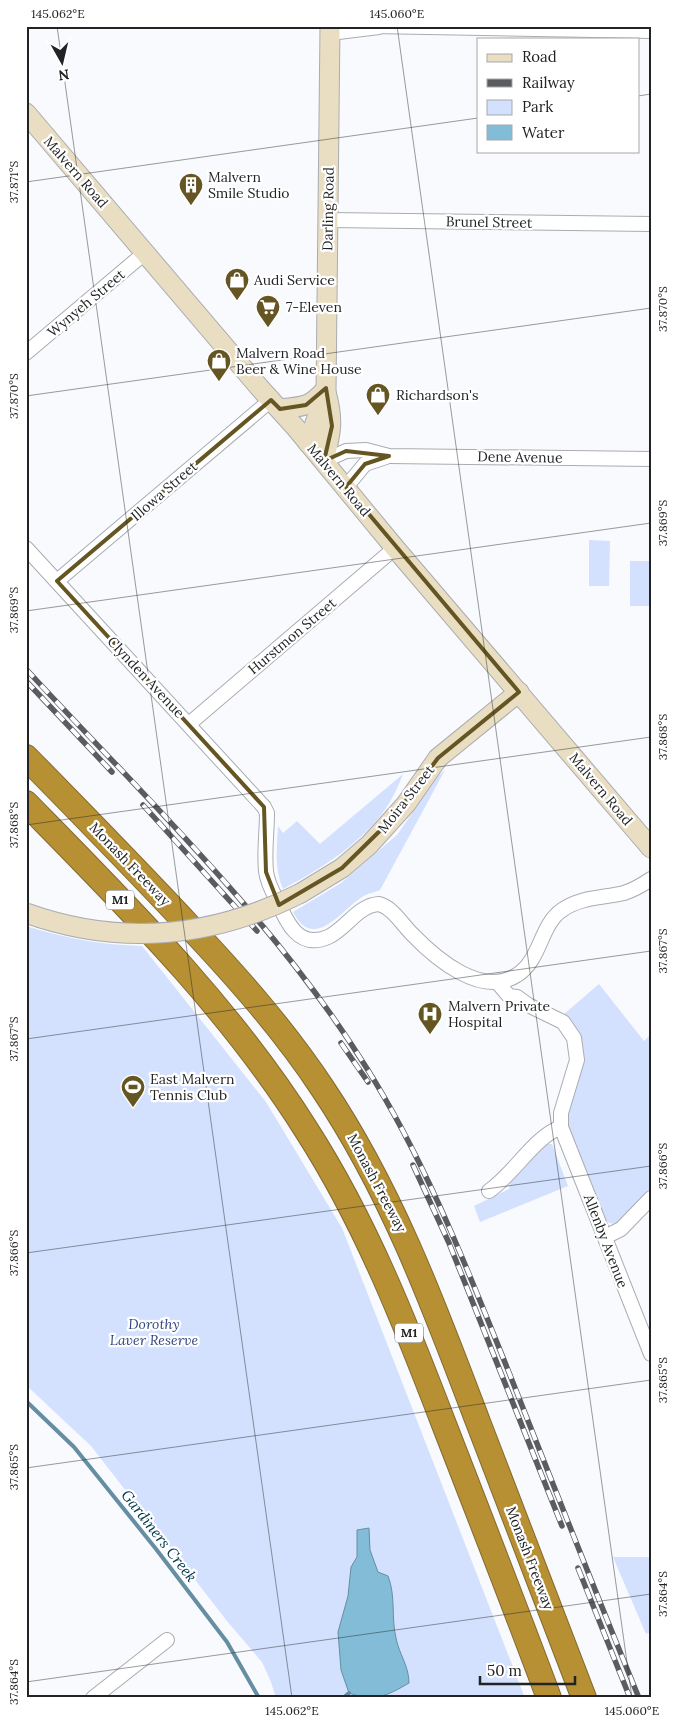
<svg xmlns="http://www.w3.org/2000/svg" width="677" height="1724" viewBox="0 0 677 1724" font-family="Lora,serif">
<rect width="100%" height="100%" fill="#f8fafe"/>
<g fill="#d3e1fe">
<polygon points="589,540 610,541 609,586 589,586"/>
<rect x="630" y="561" width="21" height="45"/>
<path d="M445,770L380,890C374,893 367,893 362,897C340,911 314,952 293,912L341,883L397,835L437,777Z"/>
<path d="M403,774C398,787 392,800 384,811C359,845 319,870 283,889C274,868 277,848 278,826L283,833L297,821L320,844Z"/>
<path d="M26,926C63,938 103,945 142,946L266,1102L342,1228L525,1698H276L271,1682L262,1662L227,1621L91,1446L26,1385Z"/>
<path d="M599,984L644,1041L651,1034V1190L624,1218L615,1224L609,1223L603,1216L571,1137L566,1118L583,1062C585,1040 576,1032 563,1015Z"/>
<polygon points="546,1144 552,1144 568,1186 480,1222 474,1206 509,1189 510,1182"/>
<polygon points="613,1557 651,1557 651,1632 646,1634"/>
</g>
<path fill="#83bcd7" stroke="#668ea2" d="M369,1528L370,1550L378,1572L388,1576C396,1596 391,1618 396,1638C399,1654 409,1666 409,1683C387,1696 374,1702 349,1693L341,1670L338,1632L348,1596L351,1567L357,1557V1530Z"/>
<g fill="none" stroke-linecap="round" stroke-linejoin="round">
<g stroke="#668ea2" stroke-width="4">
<polyline points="26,1401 74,1447 156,1549 227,1642 259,1698"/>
<polyline points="343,1698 349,1693"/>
</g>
<defs>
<g id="street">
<polyline points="372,26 651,31"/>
<polyline points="330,33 379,27"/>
<polyline points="328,220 651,224"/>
<polyline points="26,353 146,252"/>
<polyline points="324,461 346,451 366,450 389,456 651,459"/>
<polyline points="346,487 365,464 386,457"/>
<path d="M26,548L264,807L267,813C267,832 264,852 266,871C267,881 272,891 277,900C286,921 298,950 328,937C346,929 358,905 379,904C393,908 402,924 412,934C436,959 482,998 517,975C541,960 540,925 562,910C580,897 603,898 624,893C634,890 642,885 651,879"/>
<polyline points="57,581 271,400"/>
<polyline points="189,724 395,548"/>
<polyline points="497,982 509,996 517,997 528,1005 563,1022 574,1038 577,1060 561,1113 561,1127 651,1354"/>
<path d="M489,1191C515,1173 533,1138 561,1127"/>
<polyline points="605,1237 621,1229 651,1198"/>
<polyline points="93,1698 167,1640"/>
</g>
<g id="secondary">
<polyline points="26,113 259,387 296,428 395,548 651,848"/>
<path d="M280,409C303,406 309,408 325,390"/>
<polyline points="308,443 326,392"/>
<path d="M324,461C331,432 334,421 326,392L330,26"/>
<polyline points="301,893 342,868 369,845 406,804 438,758 519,692"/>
</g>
<g id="highway">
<path d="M26,757C81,813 135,868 189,926C237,977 284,1030 323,1089C392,1192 434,1306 478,1422C513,1514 548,1606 584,1698"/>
<path d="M26,803C127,906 230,1008 307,1131C366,1223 406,1325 445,1427C480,1517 515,1607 549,1698"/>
</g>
</defs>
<use href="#street" stroke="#aaacb1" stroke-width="16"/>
<use href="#secondary" stroke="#aaacb1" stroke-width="21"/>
<use href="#highway" stroke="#836a2f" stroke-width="26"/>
<use href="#street" stroke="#fff" stroke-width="14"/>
<use href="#secondary" stroke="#e9dec2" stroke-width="19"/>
<use href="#highway" stroke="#b79034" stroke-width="24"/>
<defs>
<g id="rail">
<path d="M26,669C144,797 273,918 366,1067C426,1162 466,1266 508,1370C551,1479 594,1589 639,1698"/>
<polyline points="26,681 112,772"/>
<polyline points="143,805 257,931"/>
<polyline points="341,1043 368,1082"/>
<polyline points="413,1165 449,1243 562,1526"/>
<polyline points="578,1568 630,1698"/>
</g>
</defs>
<use href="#rail" stroke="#5b5c5f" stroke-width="5.5"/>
<use href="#rail" stroke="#fff" stroke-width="4" stroke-dasharray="11" stroke-linecap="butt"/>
<defs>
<path id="secondary-bridge" d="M26,913C121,947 212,938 301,893"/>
</defs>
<use href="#secondary-bridge" stroke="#aaacb1" stroke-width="21" stroke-linecap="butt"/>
<use href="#secondary-bridge" stroke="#e9dec2" stroke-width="19"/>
</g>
<path fill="none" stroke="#645522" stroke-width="4" stroke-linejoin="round" d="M326,388L332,426L324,461L346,451L389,456L365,464L346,487L519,692L438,758L393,818L342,868L279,905L266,872L264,807L57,581L271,400L280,409L306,405Z"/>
<path fill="none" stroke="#222325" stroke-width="1" stroke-opacity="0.45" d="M57,26L292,1698M397,26L632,1698M638,96L651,94M26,182L478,118M26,396L651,308M26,611L651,523M26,825L651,737M26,1039L651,951M26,1253L651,1166M26,1468L651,1380M26,1682L651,1594"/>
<defs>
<symbol id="building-pin" viewBox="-11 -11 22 30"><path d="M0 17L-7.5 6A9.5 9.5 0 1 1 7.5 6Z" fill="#645522" stroke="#fff"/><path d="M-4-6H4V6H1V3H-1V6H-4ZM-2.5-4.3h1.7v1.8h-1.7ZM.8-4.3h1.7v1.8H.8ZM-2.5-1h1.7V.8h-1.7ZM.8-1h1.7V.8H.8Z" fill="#fff"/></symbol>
<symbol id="shop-pin" viewBox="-11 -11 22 30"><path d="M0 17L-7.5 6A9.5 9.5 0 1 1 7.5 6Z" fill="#645522" stroke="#fff"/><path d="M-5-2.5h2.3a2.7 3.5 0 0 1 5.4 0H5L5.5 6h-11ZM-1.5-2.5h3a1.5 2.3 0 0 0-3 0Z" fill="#fff"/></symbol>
<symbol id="supermarket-pin" viewBox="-11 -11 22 30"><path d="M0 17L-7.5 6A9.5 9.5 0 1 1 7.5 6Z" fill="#645522" stroke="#fff"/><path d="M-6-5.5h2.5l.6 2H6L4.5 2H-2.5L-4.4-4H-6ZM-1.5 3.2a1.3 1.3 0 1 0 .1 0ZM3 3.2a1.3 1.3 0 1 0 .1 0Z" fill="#fff"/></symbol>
<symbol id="hospital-pin" viewBox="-11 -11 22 30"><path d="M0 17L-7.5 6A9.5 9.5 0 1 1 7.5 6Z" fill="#645522" stroke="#fff"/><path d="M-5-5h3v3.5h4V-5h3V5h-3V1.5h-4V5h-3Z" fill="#fff"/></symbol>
<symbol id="stadium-pin" viewBox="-11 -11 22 30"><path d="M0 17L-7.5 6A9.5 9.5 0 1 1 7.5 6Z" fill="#645522" stroke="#fff"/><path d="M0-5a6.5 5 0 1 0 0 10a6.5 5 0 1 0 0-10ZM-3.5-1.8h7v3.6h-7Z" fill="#fff"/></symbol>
</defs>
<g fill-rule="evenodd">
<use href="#building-pin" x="177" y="171" width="28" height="38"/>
<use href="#shop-pin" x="223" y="266" width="28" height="38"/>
<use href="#supermarket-pin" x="254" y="293" width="28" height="38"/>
<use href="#shop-pin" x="205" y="347" width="28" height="38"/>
<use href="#shop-pin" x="364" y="381" width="28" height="38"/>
<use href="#hospital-pin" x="416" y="1000" width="28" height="38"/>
<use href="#stadium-pin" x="119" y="1073" width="28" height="38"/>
</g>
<g text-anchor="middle" stroke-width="4.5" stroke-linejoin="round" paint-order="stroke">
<g fill="#fff" stroke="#646566" stroke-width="1">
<rect x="106" y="890.5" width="28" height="19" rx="4"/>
<rect x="395" y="1323.5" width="28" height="19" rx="4"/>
</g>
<g font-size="12" font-weight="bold" fill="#222325">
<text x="120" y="904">M1</text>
<text x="409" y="1337">M1</text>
</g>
<g font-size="14" fill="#222325" stroke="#fff">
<text transform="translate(76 172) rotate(49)" y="5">Malvern Road</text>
<text transform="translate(328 209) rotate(-89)" y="5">Darling Road</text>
<text transform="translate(489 222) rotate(1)" y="5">Brunel Street</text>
<text transform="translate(86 303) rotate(-40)" y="5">Wynyeh Street</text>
<text transform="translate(520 457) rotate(1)" y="5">Dene Avenue</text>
<text transform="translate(339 480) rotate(50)" y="5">Malvern Road</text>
<text transform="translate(164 491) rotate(-41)" y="5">Illowa Street</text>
<text transform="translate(292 636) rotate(-40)" y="5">Hurstmon Street</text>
<text transform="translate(146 677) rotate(47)" y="5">Clynden Avenue</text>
<text transform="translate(601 789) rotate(50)" y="5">Malvern Road</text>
<text transform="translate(406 799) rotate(-52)" y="5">Moira Street</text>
<text transform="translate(130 864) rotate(46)" y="5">Monash Freeway</text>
<text transform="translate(377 1183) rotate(62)" y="5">Monash Freeway</text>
<text transform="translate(606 1241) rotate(69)" y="5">Allenby Avenue</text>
<text transform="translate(530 1558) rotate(69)" y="5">Monash Freeway</text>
</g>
<g font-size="14" fill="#222325" stroke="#fff" text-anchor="start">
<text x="208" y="182">Malvern<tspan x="208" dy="16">Smile Studio</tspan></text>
<text x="254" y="285">Audi Service</text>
<text x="286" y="312">7-Eleven</text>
<text x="236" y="358">Malvern Road<tspan x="236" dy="16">Beer &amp; Wine House</tspan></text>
<text x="396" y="400">Richardson's</text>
<text x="448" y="1011">Malvern Private<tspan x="448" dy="16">Hospital</tspan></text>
<text x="150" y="1084">East Malvern<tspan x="150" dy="16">Tennis Club</tspan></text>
</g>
<g font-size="14" font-style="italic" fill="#304781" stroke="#fff">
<text x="154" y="1329">Dorothy<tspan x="154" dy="16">Laver Reserve</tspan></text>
</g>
<g font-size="15" font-style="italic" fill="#013648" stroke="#fff">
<text transform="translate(159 1536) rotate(52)" y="5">Gardiners Creek</text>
</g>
</g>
<rect width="677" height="1724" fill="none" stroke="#ffffff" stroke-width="55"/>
<rect x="477" y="38" width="162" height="115" fill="#ffffff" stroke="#a7a7a8"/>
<rect x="487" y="54" width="25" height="8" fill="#e9dec2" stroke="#a7a7a8"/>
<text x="522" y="62" font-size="15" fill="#222325">Road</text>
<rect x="487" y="79" width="25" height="8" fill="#5b5c5f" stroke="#a7a7a8"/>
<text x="522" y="88" font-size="15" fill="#222325">Railway</text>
<rect x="487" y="100" width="25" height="15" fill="#d3e1fe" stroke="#a7a7a8"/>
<text x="522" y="112" font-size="15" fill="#222325">Park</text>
<rect x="487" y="125" width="25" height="15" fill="#83bcd7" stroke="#a7a7a8"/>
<text x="522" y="138" font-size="15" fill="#222325">Water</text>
<g transform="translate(62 62) rotate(172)" stroke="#ffffff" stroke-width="4" paint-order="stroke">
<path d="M0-4L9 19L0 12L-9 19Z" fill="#222325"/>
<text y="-8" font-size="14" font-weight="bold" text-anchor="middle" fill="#222325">N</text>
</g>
<path d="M480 1676v8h95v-8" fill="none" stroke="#222325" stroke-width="2.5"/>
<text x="487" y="1676" font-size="15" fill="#222325" stroke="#ffffff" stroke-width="4" paint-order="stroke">50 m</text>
<rect x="28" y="28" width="622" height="1668" fill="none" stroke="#222325" stroke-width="2"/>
<g font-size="12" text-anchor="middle" fill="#222325">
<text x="58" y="18">145.062°E</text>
<text x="397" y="18">145.060°E</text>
<text transform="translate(14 182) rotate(-90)" y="4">37.871°S</text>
<text transform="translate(663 309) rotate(-90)" y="4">37.870°S</text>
<text transform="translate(14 396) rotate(-90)" y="4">37.870°S</text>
<text transform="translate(663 523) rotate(-90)" y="4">37.869°S</text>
<text transform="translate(14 610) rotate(-90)" y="4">37.869°S</text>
<text transform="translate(663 737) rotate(-90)" y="4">37.868°S</text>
<text transform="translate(14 825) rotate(-90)" y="4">37.868°S</text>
<text transform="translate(663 951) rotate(-90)" y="4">37.867°S</text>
<text transform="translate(14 1039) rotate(-90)" y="4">37.867°S</text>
<text transform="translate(663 1166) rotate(-90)" y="4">37.866°S</text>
<text transform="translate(14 1253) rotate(-90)" y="4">37.866°S</text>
<text transform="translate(663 1380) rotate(-90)" y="4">37.865°S</text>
<text transform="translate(14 1467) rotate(-90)" y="4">37.865°S</text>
<text transform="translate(663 1594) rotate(-90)" y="4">37.864°S</text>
<text transform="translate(14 1682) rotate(-90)" y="4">37.864°S</text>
<text x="292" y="1715">145.062°E</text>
<text x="632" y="1715">145.060°E</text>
</g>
</svg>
